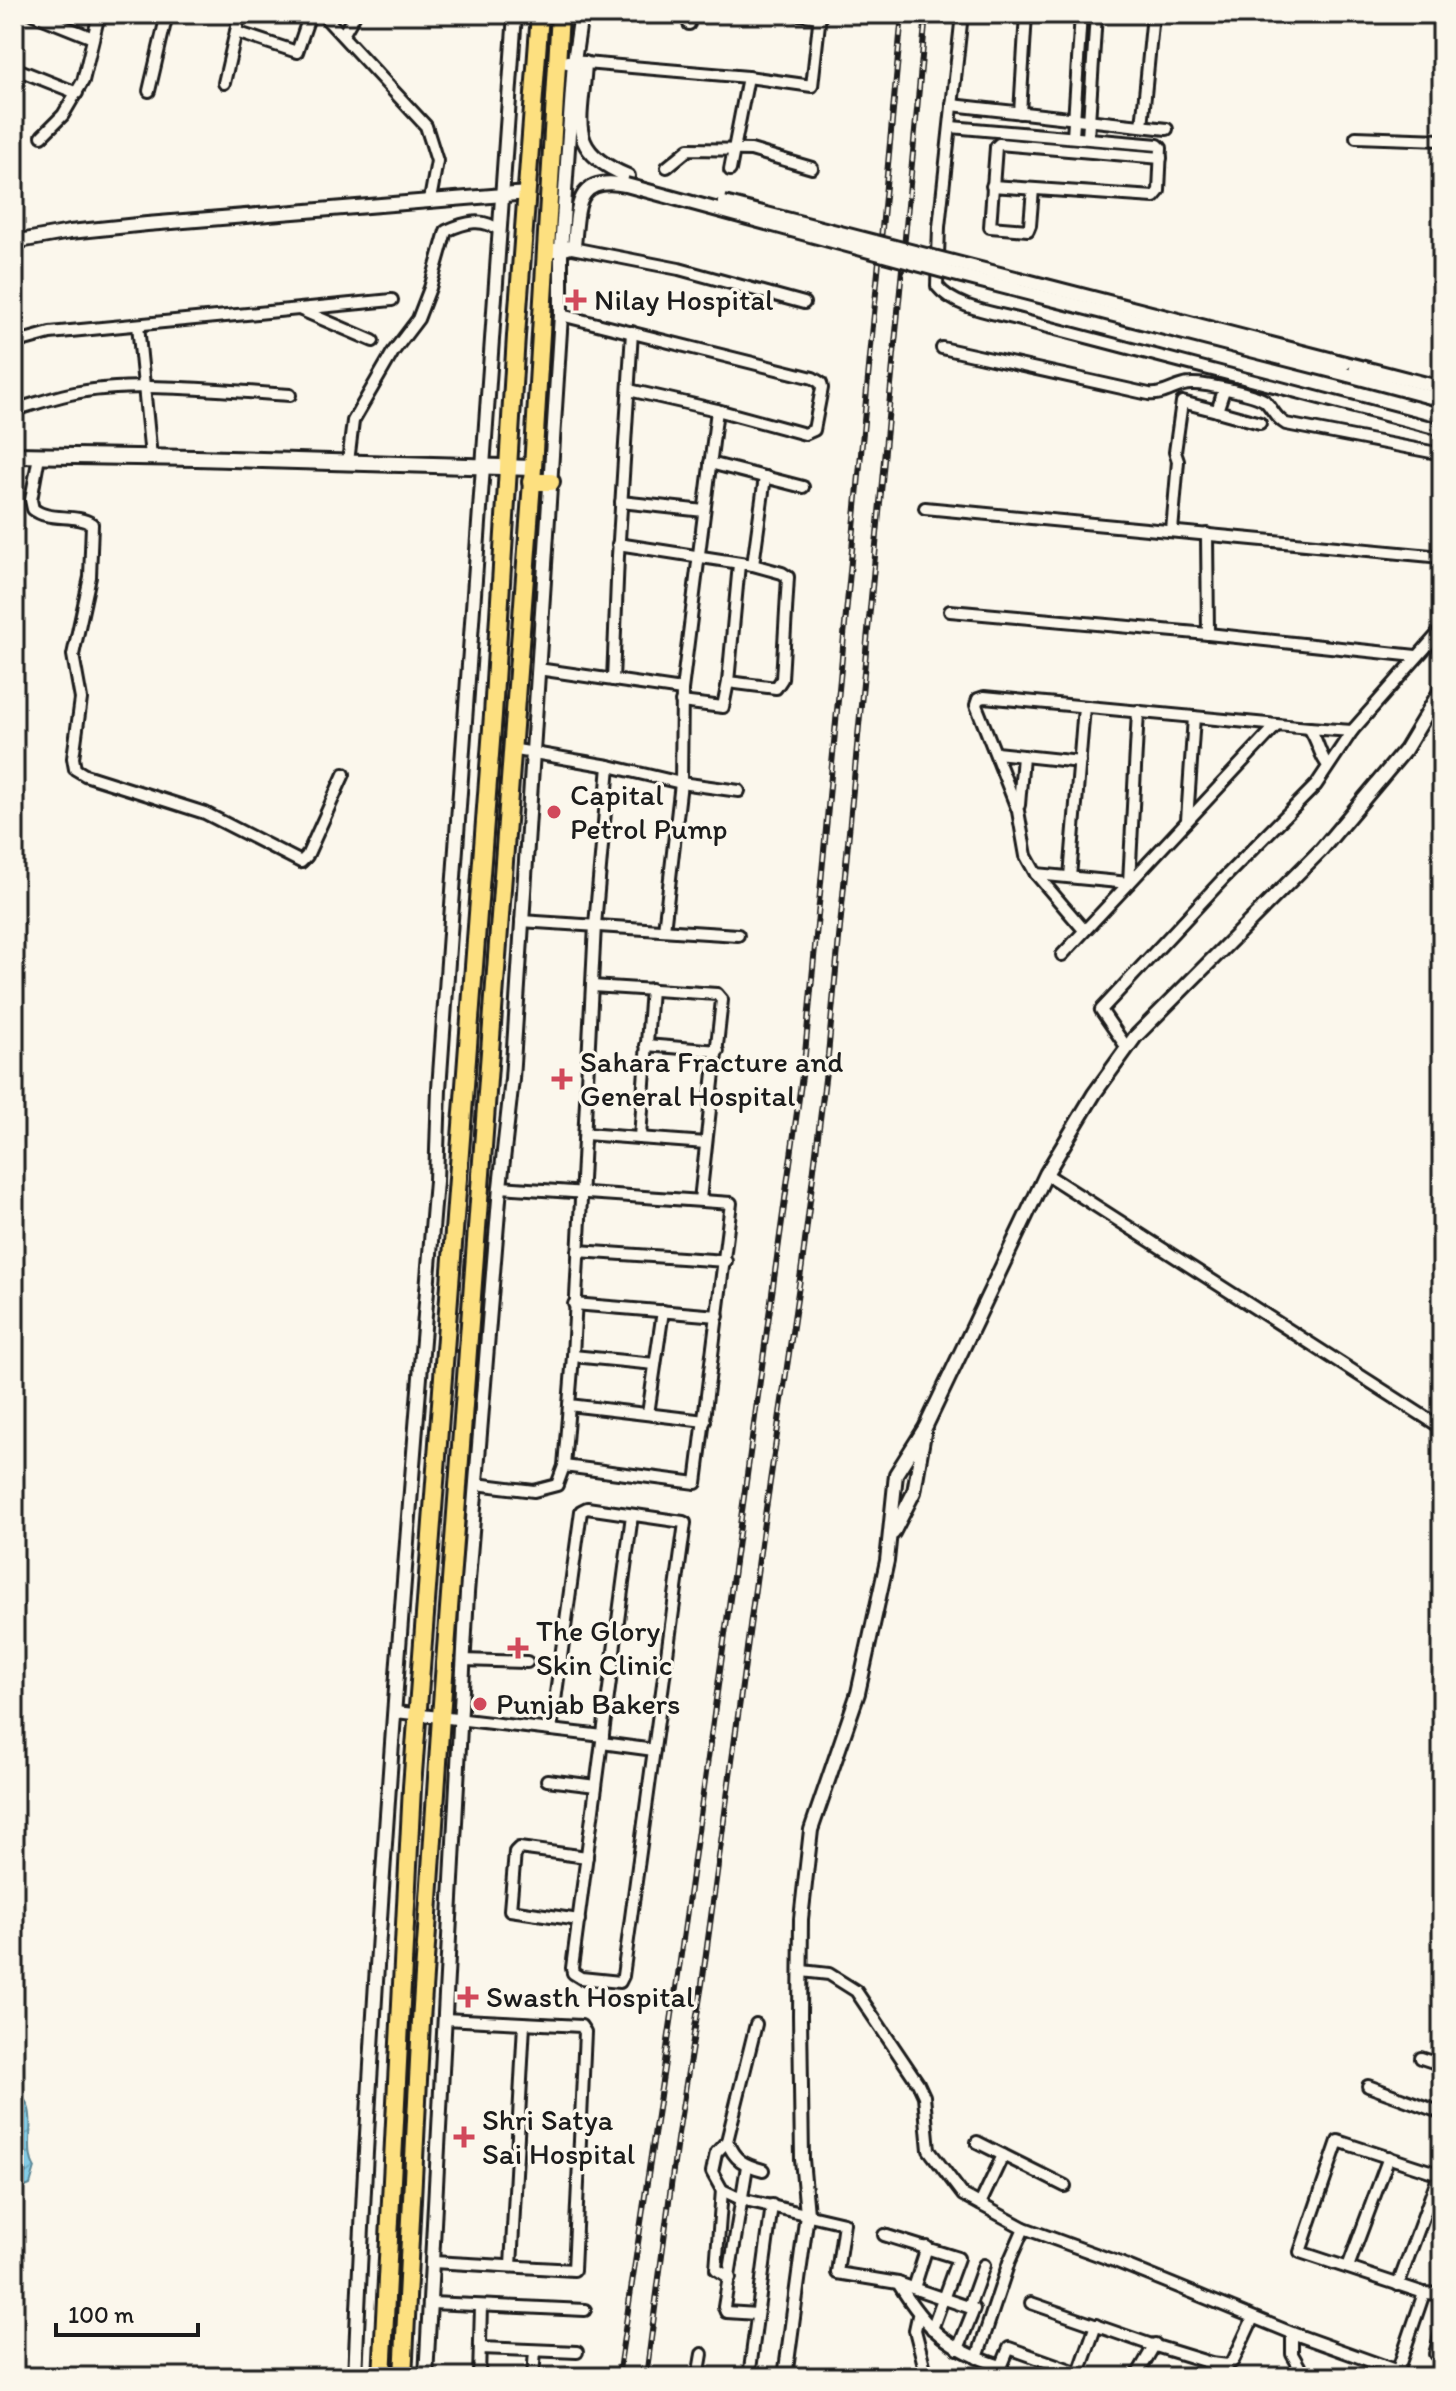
<svg xmlns="http://www.w3.org/2000/svg" width="1456" height="2391" viewBox="0 0 1456 2391" font-family="Itim,sans-serif">
<defs>
<pattern id="water-waves" width="16" height="10" patternUnits="userSpaceOnUse" patternTransform="scale(2)"><rect width="16" height="10" fill="#84cce6"/><path d="M0 5q4-4 8 0t8 0" fill="none" stroke="#71afc5"/></pattern>
</defs>
<rect width="100%" height="100%" fill="#fbf7ec"/>
<filter id="ink" filterUnits="userSpaceOnUse"><feTurbulence type="fractalNoise" baseFrequency=".0125" numOctaves="2"/><feDisplacementMap in="SourceGraphic" scale="16" xChannelSelector="R" yChannelSelector="G"/><feConvolveMatrix kernelMatrix="1 2 1 2 8 2 1 2 1" color-interpolation-filters="sRGB"/></filter>
<g filter="url(#ink)">
<path fill="url(#water-waves)" stroke="#5a8695" stroke-width="2" d="M14,2092C44,2104 21,2146 35,2168L30,2185L14,2192Z"/>
<g fill="none" stroke-linecap="round" stroke-linejoin="round">
<path stroke="#46626d" stroke-width="2" d="M14,2100C31,2116 15,2149 26,2170L23,2179L14,2182"/>
<defs>
<g id="minor">
<polyline points="33,14 93,38"/>
<polyline points="322,14 426,126 437,161 430,200"/>
<polyline points="797,14 820,17"/>
<path d="M962,14L939,227L937,286C955,309 997,313 1025,321L1442,430"/>
<polyline points="689,24 689,14"/>
<polyline points="236,32 297,52 310,14"/>
<polyline points="343,35 355,14"/>
<polyline points="585,63 748,77 812,86 820,14"/>
<polyline points="14,68 77,93"/>
<polyline points="224,83 240,14"/>
<polyline points="149,91 167,14"/>
<polyline points="952,105 1167,129"/>
<polyline points="1020,113 1026,14"/>
<polyline points="1142,126 1153,14"/>
<polyline points="951,127 1158,145 1161,148 1159,191 1154,197 992,186"/>
<polyline points="42,136 63,115 83,81 99,14"/>
<polyline points="1073,137 1081,14"/>
<polyline points="1356,137 1442,140"/>
<polyline points="1088,138 1096,14"/>
<polyline points="667,167 689,149 751,150 812,168"/>
<polyline points="730,170 748,77"/>
<polyline points="1033,189 1030,225 1028,230 990,227 996,147 999,144 1161,158"/>
<polyline points="572,248 679,269 804,303"/>
<polyline points="301,310 373,341"/>
<polyline points="561,315 813,378 821,383 822,388 814,430 805,434 717,410 629,390"/>
<polyline points="138,325 151,457"/>
<polyline points="14,343 50,333 392,300"/>
<path d="M942,348L1149,394C1165,396 1176,384 1191,384C1204,383 1256,394 1265,401C1273,409 1275,418 1286,424L1442,454"/>
<path d="M17,409C34,404 52,398 70,394C134,380 224,391 290,395"/>
<polyline points="1217,411 1260,423"/>
<path d="M39,456L31,500L33,509C49,522 75,513 92,524L90,577L73,655L81,699L73,758L75,769L85,775L205,813L301,862L307,856L344,774"/>
<path d="M348,462L353,421L393,352L418,319L430,288L446,231C465,222 483,217 500,231"/>
<polyline points="710,463 803,487"/>
<polyline points="621,502 704,511"/>
<polyline points="925,508 1442,557"/>
<polyline points="1172,531 1178,461 1175,452 1182,402 1217,411 1224,390"/>
<polyline points="1207,534 1208,634"/>
<polyline points="618,544 753,565 782,573 788,577 782,679 776,688 728,682 739,564"/>
<polyline points="753,565 765,477"/>
<polyline points="950,611 1208,634 1416,656"/>
<polyline points="538,669 682,690"/>
<polyline points="613,680 618,556 632,332"/>
<polyline points="681,702 723,707 728,682"/>
<polyline points="511,749 609,766 681,783 739,791"/>
<polyline points="996,753 1080,762"/>
<path d="M1328,765C1319,756 1319,742 1309,728L1352,731"/>
<polyline points="1019,805 1023,756"/>
<polyline points="1187,820 1194,717"/>
<polyline points="1036,874 1129,883 1138,711"/>
<polyline points="1070,877 1084,707"/>
<polyline points="521,921 738,935"/>
<polyline points="664,930 681,783 682,690 717,410"/>
<polyline points="1084,930 1036,874 1026,856 1018,811 976,705 978,699 984,697 1309,728"/>
<polyline points="1062,955 1276,726"/>
<polyline points="592,986 717,994 722,1000 700,1200"/>
<polyline points="646,1045 718,1051"/>
<polyline points="1127,1048 1101,1010 1224,878 1316,785 1352,731 1442,629"/>
<polyline points="585,1134 706,1143"/>
<polyline points="640,1137 651,989"/>
<polyline points="1046,1174 1442,1428"/>
<polyline points="500,1187 731,1203 696,1483 564,1466"/>
<polyline points="578,1251 726,1261"/>
<polyline points="574,1304 718,1316"/>
<polyline points="573,1356 655,1364"/>
<polyline points="569,1405 705,1421"/>
<polyline points="648,1414 663,1311"/>
<polyline points="476,1484 534,1491 557,1485 564,1466 573,1356 595,925 609,766"/>
<polyline points="463,1660 527,1662"/>
<polyline points="396,1712 603,1736"/>
<polyline points="551,1730 581,1511 587,1508 683,1522 685,1523 623,1976 620,1982 581,1978 573,1973 572,1968 632,1515"/>
<polyline points="602,1743 654,1750"/>
<polyline points="547,1780 596,1786"/>
<polyline points="579,1920 510,1910 515,1852 519,1848 587,1857"/>
<polyline points="802,1971 829,1974 856,1991 918,2083 924,2096 929,2150 963,2195 1024,2228 1120,2263 1292,2333 1398,2371"/>
<polyline points="756,2024 727,2141 716,2153 712,2172 722,2190 741,2199 844,2223 837,2273 898,2283 974,2309 958,2349"/>
<polyline points="1421,2058 1442,2065"/>
<polyline points="1368,2086 1442,2113"/>
<path d="M727,2141C734,2160 744,2165 763,2170"/>
<polyline points="977,2142 1065,2186"/>
<polyline points="747,2166 724,2307 726,2312 757,2314"/>
<polyline points="722,2190 716,2269 730,2278"/>
<polyline points="980,2204 1003,2155"/>
<polyline points="884,2235 958,2258 932,2329"/>
<polyline points="433,2262 574,2270 585,2032 581,2026 444,2019"/>
<polyline points="511,2266 524,2024"/>
<polyline points="1348,2267 1389,2157"/>
<path d="M898,2283C926,2329 949,2350 1001,2366"/>
<polyline points="1398,2285 1439,2174"/>
<polyline points="914,2288 927,2247"/>
<polyline points="1424,2293 1300,2252 1338,2141 1442,2175"/>
<polyline points="431,2303 585,2310"/>
<polyline points="1031,2303 1149,2344 1211,2363 1228,2365 1233,2361 1253,2318"/>
<polyline points="969,2307 984,2265"/>
<polyline points="918,2316 915,2330 927,2377"/>
<polyline points="1292,2333 1292,2354 1305,2377"/>
<polyline points="480,2348 577,2352"/>
<polyline points="1435,2354 1442,2328"/>
<polyline points="977,2358 1009,2262 1024,2228"/>
<polyline points="1396,2375 1424,2293 1442,2294"/>
<polyline points="1078,2376 1096,2325"/>
<polyline points="479,2377 481,2306"/>
<polyline points="533,2377 535,2351"/>
<polyline points="698,2377 702,2354"/>
<polyline points="749,2377 772,2205"/>
<polyline points="997,2377 1009,2348 1079,2373"/>
<polyline points="1136,2377 1155,2344"/>
</g>
<g id="tertiary">
<path d="M581,14L574,61L561,250L574,246C578,207 575,175 626,185"/>
<path d="M567,62L585,63C582,122 564,150 628,176"/>
<polyline points="14,242 70,232 147,224 528,193"/>
<polyline points="1345,363 1442,388"/>
<polyline points="1348,375 1442,400"/>
<polyline points="893,1533 914,1492 924,1433"/>
<path d="M355,2377C372,1978 403,1579 436,1181L439,1089L515,14"/>
<polyline points="426,2377 467,1593 500,1187 512,1079 561,315 561,250 546,250"/>
<polyline points="785,2377 807,2214 802,2159 800,2015 801,1919 811,1830 858,1693 887,1561 896,1474 925,1428 1046,1174 1094,1094 1135,1037 1321,850 1405,750 1442,688"/>
</g>
<polyline id="secondary" points="14,455 196,458 533,468"/>
<g id="primary">
<polyline points="531,482 551,482"/>
<polyline points="382,2377 412,1787 493,715 516,336 540,14"/>
<polyline points="403,2377 421,2021 441,1717 533,468 560,14"/>
</g>
</defs>
<use href="#minor" stroke="#1c1c1c" stroke-width="16"/>
<use href="#tertiary" stroke="#1c1c1c" stroke-width="18"/>
<use href="#secondary" stroke="#1c1c1c" stroke-width="20"/>
<use href="#primary" stroke="#1c1c1c" stroke-width="22"/>
<use href="#minor" stroke="#fbf7ec" stroke-width="10"/>
<use href="#tertiary" stroke="#fbf7ec" stroke-width="12"/>
<use href="#secondary" stroke="#fbf7ec" stroke-width="14"/>
<use href="#primary" stroke="#fde080" stroke-width="16"/>
<defs>
<g id="rail">
<polyline points="618,2377 680,1961 805,1054 902,14"/>
<polyline points="646,2377 677,2140 702,1984 763,1529 802,1265 828,1055 926,14"/>
</g>
</defs>
<use href="#rail" stroke="#1c1c1c" stroke-width="6"/>
<use href="#rail" stroke="#fbf7ec" stroke-width="3" stroke-dasharray="9" stroke-linecap="butt"/>
<defs>
<g id="tertiary-bridge">
<polyline points="626,185 954,274 1348,375"/>
<polyline points="724,203 1345,363"/>
</g>
</defs>
<use href="#tertiary-bridge" stroke="#1c1c1c" stroke-width="18" stroke-linecap="butt"/>
<use href="#tertiary-bridge" stroke="#fbf7ec" stroke-width="12"/>
</g>
</g>
<g fill="#d1495b" stroke="#fbf7ec" stroke-width="3">
<path d="M572 288h8v8h8v8h-8v8h-8v-8h-8v-8h8z"/>
<circle cx="554" cy="812" r="8"/>
<path d="M558 1067h8v8h8v8h-8v8h-8v-8h-8v-8h8z"/>
<path d="M514 1636h8v8h8v8h-8v8h-8v-8h-8v-8h8z"/>
<circle cx="480" cy="1704" r="8"/>
<path d="M464 1985h8v8h8v8h-8v8h-8v-8h-8v-8h8z"/>
<path d="M460 2125h8v8h8v8h-8v8h-8v-8h-8v-8h8z"/>
</g>
<g text-anchor="middle" stroke-width="7" stroke-linejoin="round" paint-order="stroke">
<g font-size="30" fill="#1c1c1c" stroke="#fbf7ec" text-anchor="start">
<text x="594" y="310">Nilay Hospital</text>
<text x="570" y="805">Capital<tspan x="570" dy="34">Petrol Pump</tspan></text>
<text x="580" y="1072">Sahara Fracture and<tspan x="580" dy="34">General Hospital</tspan></text>
<text x="536" y="1641">The Glory<tspan x="536" dy="34">Skin Clinic</tspan></text>
<text x="496" y="1714">Punjab Bakers</text>
<text x="486" y="2007">Swasth Hospital</text>
<text x="482" y="2130">Shri Satya<tspan x="482" dy="34">Sai Hospital</tspan></text>
</g>
</g>
<rect width="1456" height="2391" fill="none" stroke="#fbf7ec" stroke-width="48"/>
<rect x="24" y="24" width="1408" height="2343" fill="none" stroke="#1c1c1c" stroke-width="3" filter="url(#ink)"/>
<path d="M56 2323v12h142v-12" fill="none" stroke="#1c1c1c" stroke-width="4"/>
<text x="68" y="2323" font-size="24" fill="#1c1c1c" stroke="#fbf7ec" stroke-width="6" paint-order="stroke">100 m</text>
</svg>
